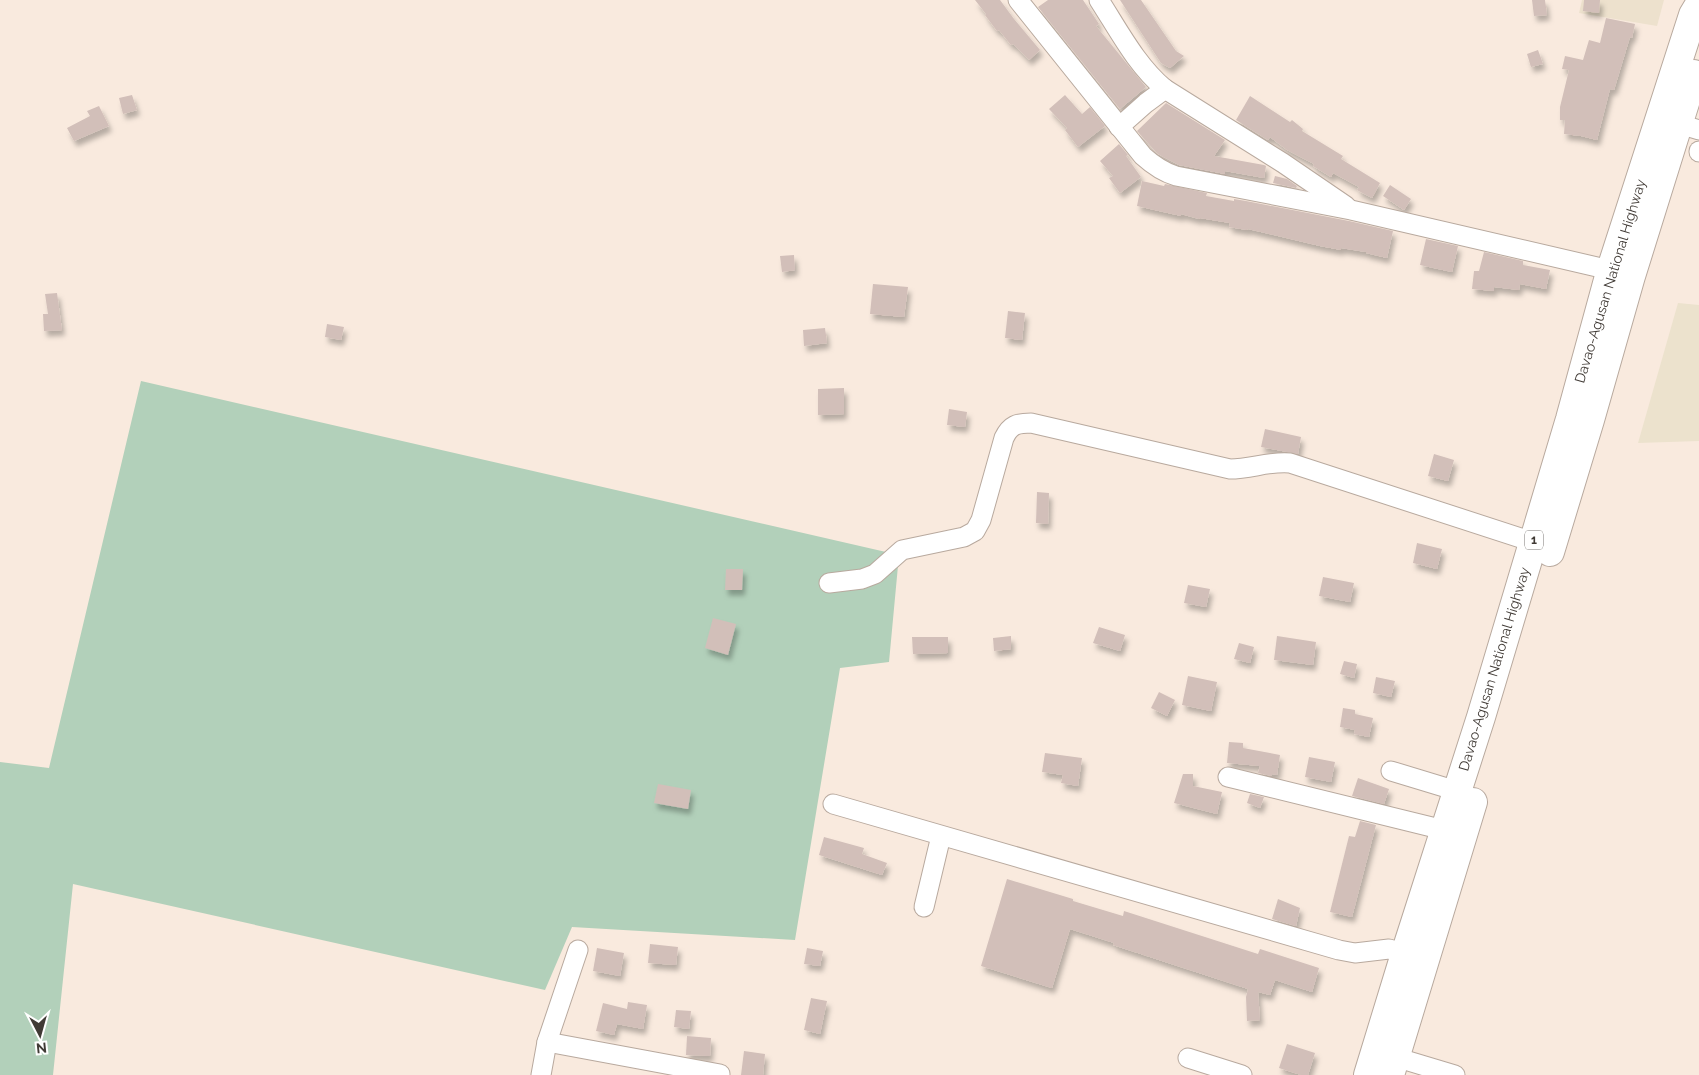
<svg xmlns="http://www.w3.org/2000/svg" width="1699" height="1075" viewBox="0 0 1699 1075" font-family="Raleway,sans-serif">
<defs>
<filter id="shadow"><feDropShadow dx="3" dy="5.5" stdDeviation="2.5" flood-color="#0004"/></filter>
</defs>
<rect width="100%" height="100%" fill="#f9eade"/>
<polygon fill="#ede1cd" points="1582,0 1664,0 1657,26 1579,13"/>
<polygon fill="#ece2cd" points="1678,303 1699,305 1699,441 1638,443"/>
<polygon fill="#b2d0ba" points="141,381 899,555 889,662 840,668 795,940 572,927 545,990 73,884 53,1075 0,1075 0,762 49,768"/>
<g fill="#d2bfb9" filter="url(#shadow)">
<polygon points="975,0 1000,0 1014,19 1040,50 1029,60 1013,44 1011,45 999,30 997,31 985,15 986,14"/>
<polygon points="1048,0 1083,0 1099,24 1096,26 1146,87 1120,109 1038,7"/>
<polygon points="1120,0 1141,0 1176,51 1184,56 1170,68 1161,63"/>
<polygon points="1532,0 1545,0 1547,15 1534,16"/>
<polygon points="1584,0 1600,0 1599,13 1583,11"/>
<polygon points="1606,18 1635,24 1632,38 1630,37 1614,90 1610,89 1597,140 1581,136 1564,134 1565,120 1560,120 1560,107 1569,70 1562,69 1565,56 1583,60 1589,40 1600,43"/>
<polygon points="1538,50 1543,64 1531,67 1527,54"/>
<polygon points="132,95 137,110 123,114 119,98"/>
<polygon points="1065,95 1082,114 1090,107 1105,126 1078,147 1065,130 1067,128 1049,109"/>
<polygon points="1250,96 1290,122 1292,120 1303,129 1302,131 1343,156 1341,159 1380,183 1372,198 1357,190 1359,187 1333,173 1331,177 1313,166 1314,164 1287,150 1270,137 1268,140 1236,120"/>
<polygon points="1166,103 1225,140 1214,156 1264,165 1266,166 1264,178 1225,171 1225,174 1179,165 1158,154 1137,131"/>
<polygon points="99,106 109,126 74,141 67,128 90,116 87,111"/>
<polygon points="1119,144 1128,155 1126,156 1141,177 1120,193 1109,178 1113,176 1100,161"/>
<polygon points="1275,176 1287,179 1297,186 1296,188 1273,183"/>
<polygon points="1142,181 1164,186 1165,184 1207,193 1206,196 1234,201 1234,199 1246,201 1349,221 1393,231 1387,258 1366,253 1366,252 1341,248 1341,250 1320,246 1248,229 1247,230 1229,227 1230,223 1200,218 1199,219 1181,214 1181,216 1137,206"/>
<polygon points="1390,185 1411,199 1404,210 1383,196"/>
<polygon points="1426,239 1458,246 1452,272 1420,265"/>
<polygon points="1484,252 1523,261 1523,265 1550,270 1546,289 1520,284 1519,290 1494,287 1494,291 1472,289 1474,271 1479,271"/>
<polygon points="794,255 795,270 782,272 780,256"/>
<polygon points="873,284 908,287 904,317 870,314"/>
<polygon points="57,293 62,330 44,331 43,314 48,314 45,294"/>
<polygon points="1008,311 1025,313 1022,340 1005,338"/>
<polygon points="327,324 344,327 341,340 325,337"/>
<polygon points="825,328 827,343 804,346 803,330"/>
<polygon points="844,388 844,414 818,415 818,389"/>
<polygon points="949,409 967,412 965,427 947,425"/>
<polygon points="1265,429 1301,437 1298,454 1261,447"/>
<polygon points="1434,454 1454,460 1448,481 1428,476"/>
<polygon points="1037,492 1049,493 1048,524 1036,523"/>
<polygon points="1417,543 1442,549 1437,569 1413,563"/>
<polygon points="726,569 743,569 742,590 725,590"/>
<polygon points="1323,577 1354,583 1350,602 1319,596"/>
<polygon points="1188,585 1210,589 1206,607 1184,603"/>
<polygon points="713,618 736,624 728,655 705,648"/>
<polygon points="1099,627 1125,635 1120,651 1093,643"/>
<polygon points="1011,636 1011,649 994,651 993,638"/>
<polygon points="1277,636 1316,642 1313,665 1274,660"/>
<polygon points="912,637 948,637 948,653 913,654"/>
<polygon points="1239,643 1254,647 1250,663 1234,659"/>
<polygon points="1344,661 1357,664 1354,678 1340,674"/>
<polygon points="1188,676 1217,682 1211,711 1182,705"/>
<polygon points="1376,677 1395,681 1391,697 1373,693"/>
<polygon points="1159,692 1175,700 1167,716 1151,708"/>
<polygon points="1343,708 1355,710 1355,714 1373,718 1369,737 1354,734 1355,730 1340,727"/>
<polygon points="1229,742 1243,743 1243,748 1280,755 1277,775 1272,774 1272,776 1258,773 1260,766 1227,763"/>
<polygon points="1045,753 1082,758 1078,786 1061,783 1063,775 1042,772"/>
<polygon points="1309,757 1335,762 1331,782 1305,777"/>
<polygon points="1183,774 1193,774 1193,786 1222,792 1217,814 1174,803"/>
<polygon points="1358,778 1389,789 1384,804 1352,796"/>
<polygon points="658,784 691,790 688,809 654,803"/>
<polygon points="1250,794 1264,797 1260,808 1247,803"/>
<polygon points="1360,821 1376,825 1352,917 1330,912 1349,836 1355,837"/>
<polygon points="824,837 864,848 862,854 887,863 882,875 819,855"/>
<polygon points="1007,879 1073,899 1073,901 1123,916 1124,911 1258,954 1260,949 1319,968 1312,992 1275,980 1270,995 1258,992 1260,1020 1247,1021 1246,997 1248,989 1113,945 1114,943 1070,929 1052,988 981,966"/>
<polygon points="1278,899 1300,908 1296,926 1272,919"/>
<polygon points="650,944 678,947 676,965 648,963"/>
<polygon points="597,948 624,953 620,976 593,971"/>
<polygon points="807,948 823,951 820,966 804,964"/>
<polygon points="811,998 827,1001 820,1034 804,1030"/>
<polygon points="628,1002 647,1005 643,1029 617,1024 614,1035 596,1031 603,1003 627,1009"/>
<polygon points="676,1010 691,1011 689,1029 674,1027"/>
<polygon points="687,1036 711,1038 710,1056 686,1055"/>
<polygon points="1287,1044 1315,1053 1308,1075 1301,1075 1279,1068"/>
<polygon points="744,1051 765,1054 763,1075 741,1075"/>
</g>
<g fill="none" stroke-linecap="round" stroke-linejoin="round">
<defs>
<g id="minor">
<path d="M1018,0L1143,156C1154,166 1163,172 1176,176L1351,210L1623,273"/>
<path d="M1099,0C1119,31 1137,66 1165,89L1283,163L1346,206"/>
<polyline points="1679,124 1699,130"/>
<polyline points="1119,127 1146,103 1165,89"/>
<polyline points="1699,151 1699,152"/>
<path d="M829,583L862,579L875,574L902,550L964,537L975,531L981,520L1004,438C1010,425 1017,423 1031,423L1230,469C1251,469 1269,461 1290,463L1533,542"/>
<polyline points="1391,771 1457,791"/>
<polyline points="1228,777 1444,830"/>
<polyline points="833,804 1339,950 1355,953 1389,949 1417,957"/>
<polyline points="924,907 941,836"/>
<polyline points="547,1042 720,1074"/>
<polyline points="1395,1057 1455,1075"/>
<polyline points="1188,1058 1242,1075"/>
<polyline points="541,1075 547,1042 578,950"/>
</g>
<g id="highway">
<polyline points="1550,552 1590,420 1631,276 1694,74"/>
<polyline points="1368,1075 1405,954 1481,717 1570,419 1611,269 1693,15 1699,5"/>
<polyline points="1390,1075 1473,802"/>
</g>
</defs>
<use href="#minor" stroke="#b8a99e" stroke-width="21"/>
<use href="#highway" stroke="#b8a99e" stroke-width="30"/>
<use href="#minor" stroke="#fff" stroke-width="19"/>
<use href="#highway" stroke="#fff" stroke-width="28"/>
</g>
<g text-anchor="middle" stroke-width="4.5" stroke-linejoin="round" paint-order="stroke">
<rect fill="#fff" stroke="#797572" stroke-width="1" x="1525" y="530.5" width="18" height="19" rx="4"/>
<g font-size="12" font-weight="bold" fill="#403a35">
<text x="1534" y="544">1</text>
</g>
<g font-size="14" fill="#403a35" stroke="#fff">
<text transform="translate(1610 281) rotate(-73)" y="5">Davao-Agusan National Highway</text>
<text transform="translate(1494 669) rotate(-73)" y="5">Davao-Agusan National Highway</text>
</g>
</g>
<g transform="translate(40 1035) rotate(174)" stroke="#ffffff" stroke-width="4" paint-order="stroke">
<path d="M0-4L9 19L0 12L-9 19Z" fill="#403a35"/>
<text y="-8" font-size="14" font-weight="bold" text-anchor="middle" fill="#403a35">N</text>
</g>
</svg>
